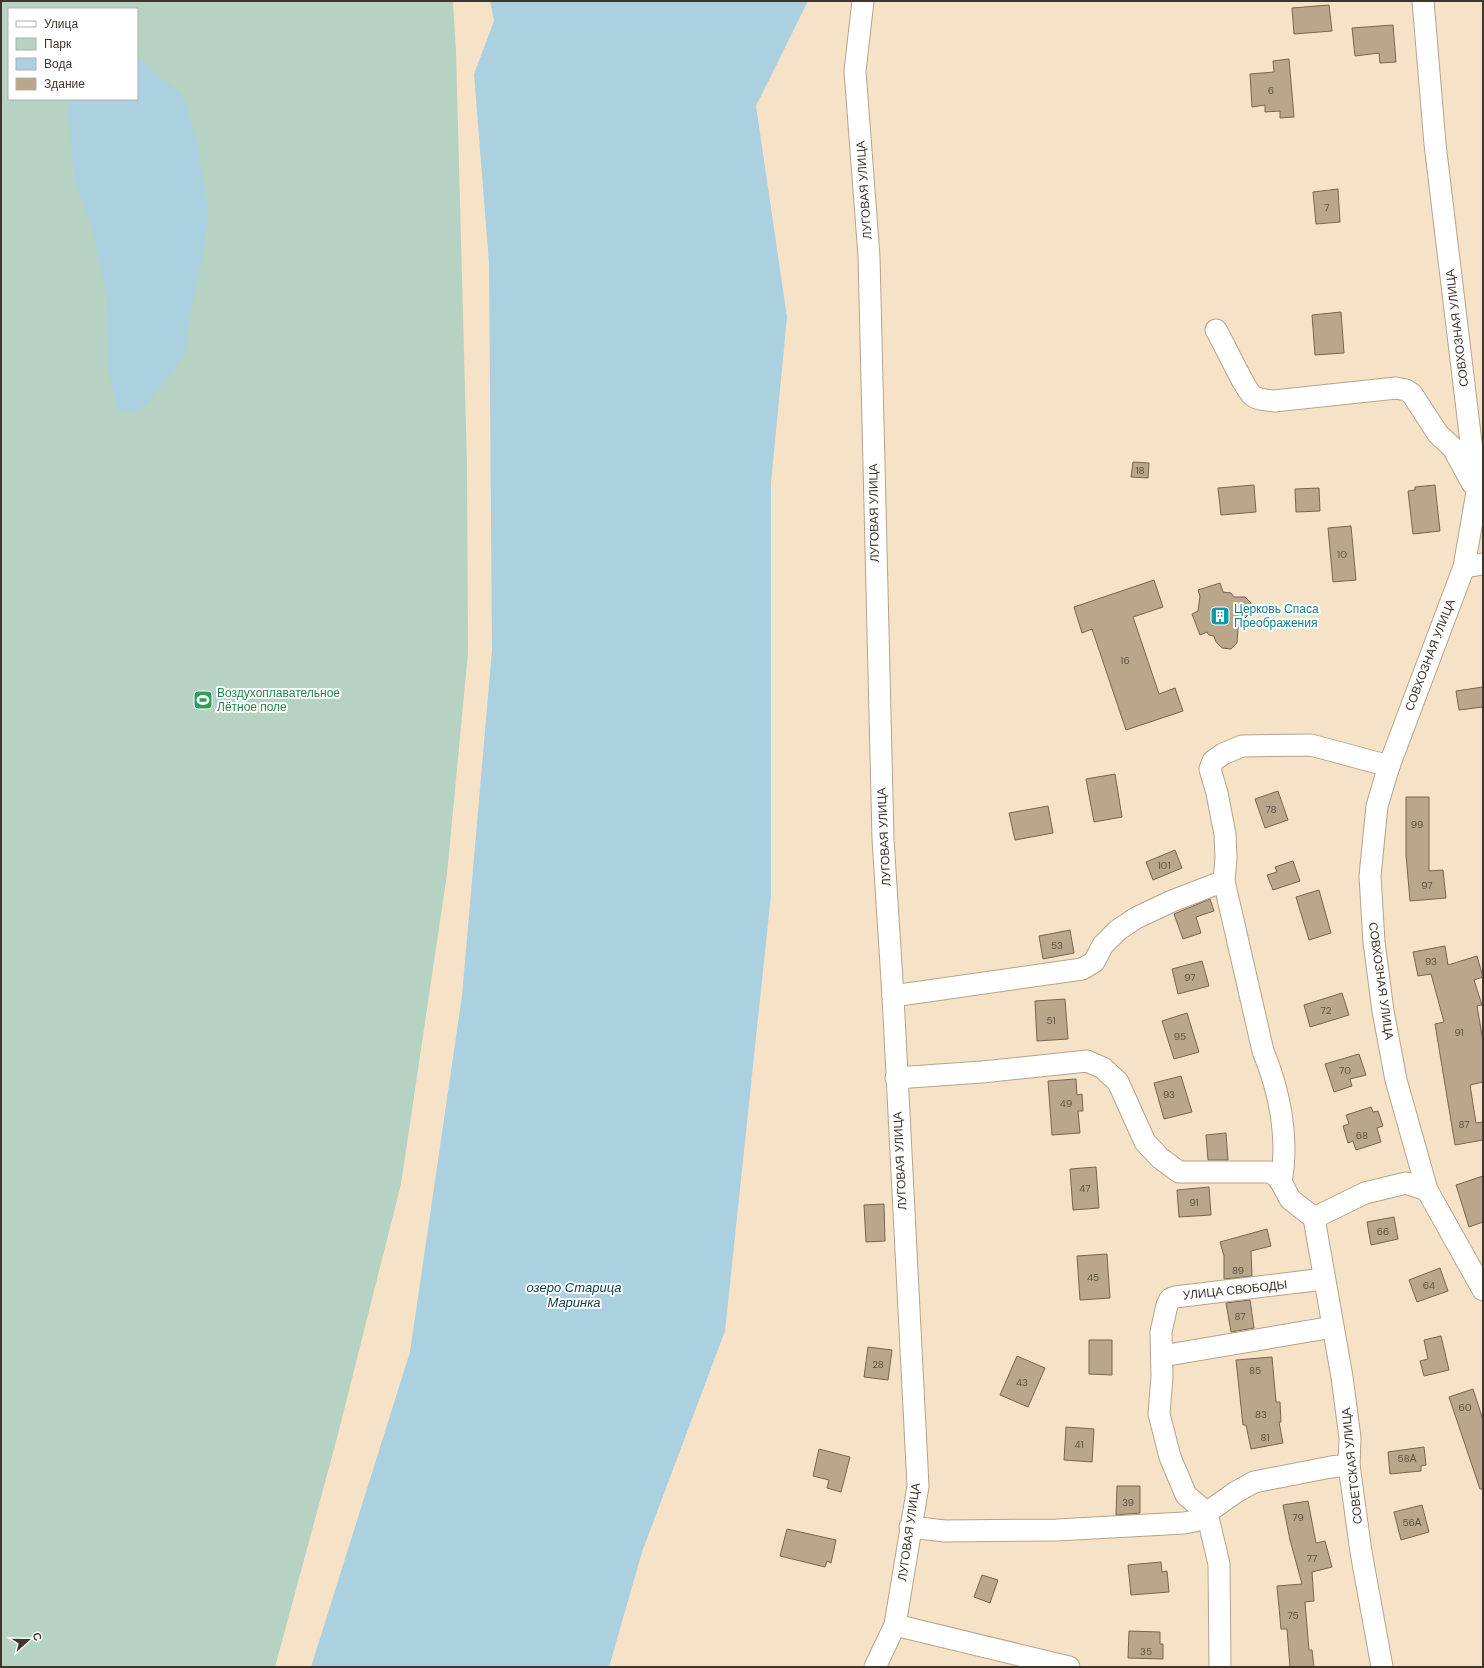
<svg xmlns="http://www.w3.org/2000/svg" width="1484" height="1668" viewBox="0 0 1484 1668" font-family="'DM Sans',sans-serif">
<rect width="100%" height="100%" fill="#f6e3c7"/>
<path fill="#b5d2c3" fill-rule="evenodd" d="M1,1H453L456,52L467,465L468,653L447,874L401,1184L337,1438L275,1667H1ZM9,9H137V99H9Z"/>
<g fill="#abd0df">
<polygon points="490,1 808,1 756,106 787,317 771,483 771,895 725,1331 642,1552 609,1667 311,1667 410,1352 462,996 492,650 489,263 474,74 494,21"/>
<polygon points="137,55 152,71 182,94 196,135 208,210 204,250 189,320 185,355 157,392 139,411 118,411 108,369 107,297 92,227 75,182 68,114 70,99 137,99"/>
</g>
<g fill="#baa78b" stroke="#77664d">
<polygon points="1329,5 1332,31 1294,34 1292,8"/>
<polygon points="1393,25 1396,62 1380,63 1379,53 1355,56 1352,28"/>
<polygon points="1289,59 1294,117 1280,118 1280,111 1265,112 1265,105 1252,107 1250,74 1274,72 1273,61"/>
<polygon points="1338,189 1340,222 1316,224 1313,192"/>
<polygon points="1341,312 1344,353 1315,355 1312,315"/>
<polygon points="1133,462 1149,463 1148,478 1131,477"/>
<polygon points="1254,485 1256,512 1221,515 1218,488"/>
<polygon points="1435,485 1440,531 1413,534 1408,491 1415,490 1415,487"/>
<polygon points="1319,488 1320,511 1296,512 1295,489"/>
<polygon points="1351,526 1356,580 1333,582 1328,528"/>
<polygon points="1154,580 1163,607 1133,617 1159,694 1175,688 1183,711 1126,730 1092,629 1082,633 1074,607"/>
<polygon points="1220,583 1223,592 1231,593 1234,597 1245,597 1251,603 1251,612 1242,621 1241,626 1238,628 1237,643 1231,649 1222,648 1216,642 1214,636 1209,635 1207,632 1200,635 1192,614 1198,611 1200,596 1198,590"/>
<polygon points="1483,687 1483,707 1459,710 1456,691"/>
<polygon points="1115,774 1122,817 1094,822 1086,779"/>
<polygon points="1278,791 1288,820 1265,828 1255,799"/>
<polygon points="1406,797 1429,797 1429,871 1443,870 1446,898 1410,901 1406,855"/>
<polygon points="1048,806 1053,833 1015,840 1009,813"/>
<polygon points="1175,850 1182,868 1153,880 1146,862"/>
<polygon points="1293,861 1300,881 1273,890 1267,875 1277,872 1275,867"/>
<polygon points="1319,890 1331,933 1309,940 1296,897"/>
<polygon points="1210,899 1214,911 1196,917 1201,933 1183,939 1174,914"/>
<polygon points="1070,930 1074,953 1043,959 1039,936"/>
<polygon points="1445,946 1448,965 1477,956 1483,977 1474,980 1482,1005 1477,1006 1483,1041 1483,1082 1470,1085 1476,1123 1483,1122 1483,1140 1455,1145 1435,1024 1444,1022 1431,974 1418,976 1413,952"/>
<polygon points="1202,961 1209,986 1178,994 1172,969"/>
<polygon points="1342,993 1349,1015 1310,1027 1304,1005"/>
<polygon points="1065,999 1068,1039 1037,1041 1035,1001"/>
<polygon points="1187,1013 1199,1052 1174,1059 1162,1021"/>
<polygon points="1359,1054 1366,1075 1350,1079 1352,1086 1334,1092 1325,1064"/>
<polygon points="1181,1076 1192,1112 1164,1119 1154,1083"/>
<polygon points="1076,1079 1077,1095 1082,1094 1083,1111 1078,1111 1080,1133 1052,1135 1048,1081"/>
<polygon points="1371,1107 1373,1112 1378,1111 1383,1126 1377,1128 1381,1142 1356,1150 1353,1141 1348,1143 1343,1126 1349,1124 1346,1115"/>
<polygon points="1226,1133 1228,1160 1208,1160 1206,1135"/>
<polygon points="1096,1167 1099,1208 1073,1210 1070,1169"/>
<polygon points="1483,1176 1483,1222 1469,1227 1456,1185"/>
<polygon points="1209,1187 1211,1215 1179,1217 1177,1190"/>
<polygon points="884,1204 885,1241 866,1242 864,1205"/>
<polygon points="1394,1217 1398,1239 1371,1245 1367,1222"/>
<polygon points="1267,1229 1271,1246 1251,1251 1252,1276 1224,1279 1224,1256 1220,1242"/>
<polygon points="1107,1254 1110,1298 1080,1300 1077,1256"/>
<polygon points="1440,1268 1448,1291 1417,1302 1409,1280"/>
<polygon points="1250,1300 1254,1328 1231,1332 1226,1303"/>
<polygon points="1441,1336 1449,1370 1424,1376 1420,1361 1428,1359 1424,1340"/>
<polygon points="1089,1340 1112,1340 1112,1375 1089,1374"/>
<polygon points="868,1347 892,1350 888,1380 864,1377"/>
<polygon points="1017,1356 1045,1368 1028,1407 1000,1395"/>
<polygon points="1272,1357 1276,1402 1280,1402 1281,1422 1279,1422 1283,1443 1251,1449 1246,1425 1243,1425 1236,1360"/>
<polygon points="1473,1389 1483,1420 1483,1489 1480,1489 1449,1397"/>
<polygon points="1066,1427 1094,1429 1092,1462 1064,1460"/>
<polygon points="1424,1447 1426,1465 1421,1466 1421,1471 1390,1474 1388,1452"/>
<polygon points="819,1449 850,1457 841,1492 827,1488 829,1480 813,1476"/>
<polygon points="1117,1486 1140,1486 1140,1513 1116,1515"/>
<polygon points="1308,1501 1316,1543 1325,1541 1332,1567 1312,1572 1314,1601 1305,1602 1309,1650 1312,1650 1314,1667 1290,1667 1287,1629 1281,1629 1277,1586 1302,1584 1290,1540 1283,1505"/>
<polygon points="1422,1505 1429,1532 1401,1540 1394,1512"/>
<polygon points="787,1529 836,1540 831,1563 827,1561 825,1567 780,1556"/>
<polygon points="1161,1562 1162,1572 1167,1571 1169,1592 1131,1595 1128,1565"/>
<polygon points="982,1575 998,1580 990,1603 974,1597"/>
<polygon points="1129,1631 1160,1632 1160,1644 1163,1644 1163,1659 1128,1658"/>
</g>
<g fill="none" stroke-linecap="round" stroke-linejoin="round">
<defs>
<g id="street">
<polyline points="863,1 855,71 869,256 883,839 893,996 918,1486 895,1625 875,1667"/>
<polyline points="1423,1 1435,144 1477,492 1464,567 1389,766 1377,806 1370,876 1374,942 1383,1011 1396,1080 1427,1190 1483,1290"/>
<path d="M1216,330C1223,341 1245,390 1253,396C1258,400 1268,400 1274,401L1396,388L1406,390L1412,394L1438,434L1453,448L1472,483"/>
<polyline points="1464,567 1483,564"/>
<path d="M1224,881L1263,1051C1280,1092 1289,1139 1281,1182L1290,1199L1314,1218L1342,1377L1350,1438L1349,1465L1361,1552L1382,1667"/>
<polyline points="893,996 1082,969 1094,962 1103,945 1118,930 1136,918 1172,901 1224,881 1226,858 1225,834 1217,793 1210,769 1213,761 1223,754 1242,746 1311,745 1389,766"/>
<polyline points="896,1078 982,1072 1087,1061 1103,1068 1118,1082 1145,1142 1160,1158 1179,1172 1270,1172 1276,1176 1281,1182"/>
<polyline points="1314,1218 1365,1193 1406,1183 1427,1190"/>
<polyline points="1162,1356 1333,1327"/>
<polyline points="910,1527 945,1531 1057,1530 1184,1523 1195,1521 1236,1492 1254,1482 1331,1467 1349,1465"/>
<polyline points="895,1625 1069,1667"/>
<polyline points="1220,1667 1219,1564 1207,1513 1186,1495 1170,1457 1159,1414 1162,1376 1161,1332 1167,1305 1170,1299 1175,1297 1324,1279"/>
</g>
</defs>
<use href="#street" stroke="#b6a389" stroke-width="23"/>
<use href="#street" stroke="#fff" stroke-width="21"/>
</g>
<defs>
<symbol id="building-square" viewBox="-11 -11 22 22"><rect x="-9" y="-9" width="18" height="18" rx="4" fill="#0f9aa8" stroke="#fff"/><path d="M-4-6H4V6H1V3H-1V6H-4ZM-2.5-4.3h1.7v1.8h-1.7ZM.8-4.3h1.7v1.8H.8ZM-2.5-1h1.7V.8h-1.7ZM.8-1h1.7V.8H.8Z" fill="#fff"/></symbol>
<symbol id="stadium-square" viewBox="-11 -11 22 22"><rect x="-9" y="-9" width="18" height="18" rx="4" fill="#2e9e5b" stroke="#fff"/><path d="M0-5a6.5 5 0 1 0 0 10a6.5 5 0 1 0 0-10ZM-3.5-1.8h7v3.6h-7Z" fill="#fff"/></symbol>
</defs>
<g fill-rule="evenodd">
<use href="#building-square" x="1209" y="605" width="22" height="22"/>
<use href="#stadium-square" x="192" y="689" width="22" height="22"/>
</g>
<g text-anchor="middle" stroke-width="4" stroke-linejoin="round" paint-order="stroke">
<g font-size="10" fill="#5d5244">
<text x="1271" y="94">6</text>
<text x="1327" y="211">7</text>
<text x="1140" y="474">18</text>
<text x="1342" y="558">10</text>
<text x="1125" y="664">16</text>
<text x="1271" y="813">78</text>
<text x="1417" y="828">99</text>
<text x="1164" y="869">101</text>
<text x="1427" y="889">97</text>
<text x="1057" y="949">53</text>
<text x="1431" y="965">93</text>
<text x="1190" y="981">97</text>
<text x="1326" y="1014">72</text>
<text x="1051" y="1024">51</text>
<text x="1459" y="1036">91</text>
<text x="1180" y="1040">95</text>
<text x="1345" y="1074">70</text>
<text x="1169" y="1098">93</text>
<text x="1066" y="1107">49</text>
<text x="1464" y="1128">87</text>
<text x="1362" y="1139">68</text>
<text x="1085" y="1192">47</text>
<text x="1194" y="1206">91</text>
<text x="1383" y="1235">66</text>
<text x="1238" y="1274">89</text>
<text x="1093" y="1281">45</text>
<text x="1429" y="1289">64</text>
<text x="1240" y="1320">87</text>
<text x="878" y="1368">28</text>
<text x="1255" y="1374">85</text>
<text x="1022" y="1386">43</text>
<text x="1465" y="1411">60</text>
<text x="1261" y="1418">83</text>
<text x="1265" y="1441">81</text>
<text x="1079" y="1448">41</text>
<text x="1407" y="1462">58А</text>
<text x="1128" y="1506">39</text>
<text x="1298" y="1521">79</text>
<text x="1412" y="1526">56А</text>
<text x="1312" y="1562">77</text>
<text x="1293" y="1619">75</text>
<text x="1146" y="1655">35</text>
</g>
<g font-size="12" fill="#3e362c" stroke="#fff">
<text transform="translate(864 190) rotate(-94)" y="4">ЛУГОВАЯ УЛИЦА</text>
<text transform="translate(1457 328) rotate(-97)" y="4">СОВХОЗНАЯ УЛИЦА</text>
<text transform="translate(874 513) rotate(-91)" y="4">ЛУГОВАЯ УЛИЦА</text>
<text transform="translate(1430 655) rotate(-69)" y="4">СОВХОЗНАЯ УЛИЦА</text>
<text transform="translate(884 837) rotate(-93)" y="4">ЛУГОВАЯ УЛИЦА</text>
<text transform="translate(1381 981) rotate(82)" y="4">СОВХОЗНАЯ УЛИЦА</text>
<text transform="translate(900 1161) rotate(-93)" y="4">ЛУГОВАЯ УЛИЦА</text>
<text transform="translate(1235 1290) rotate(-6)" y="4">УЛИЦА СВОБОДЫ</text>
<text transform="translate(1352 1466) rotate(-96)" y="4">СОВЕТСКАЯ УЛИЦА</text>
<text transform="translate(909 1532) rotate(-82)" y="4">ЛУГОВАЯ УЛИЦА</text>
</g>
<g font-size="12" fill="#0d838f" stroke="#fff" text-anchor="start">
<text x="1234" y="613">Церковь Спаса<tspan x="1234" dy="14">Преображения</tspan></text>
</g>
<g font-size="12" fill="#27864d" stroke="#fff" text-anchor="start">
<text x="217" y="697">Воздухоплавательное<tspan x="217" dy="14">Лётное поле</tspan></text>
</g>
<g font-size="13" font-style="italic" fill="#0d4152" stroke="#fff">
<text x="574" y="1292">озеро Старица<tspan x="574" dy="15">Маринка</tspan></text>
</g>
</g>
<rect width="1484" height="1668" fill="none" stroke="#3e362c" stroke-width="4"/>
<rect x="8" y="8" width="130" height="92" fill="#ffffff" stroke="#b2afab"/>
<rect x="16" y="21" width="20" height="6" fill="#ffffff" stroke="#b2afab"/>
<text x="44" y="28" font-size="12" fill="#3e362c">Улица</text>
<rect x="16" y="38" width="20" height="12" fill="#b5d2c3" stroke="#b2afab"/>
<text x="44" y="48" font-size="12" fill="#3e362c">Парк</text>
<rect x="16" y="58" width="20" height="12" fill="#abd0df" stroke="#b2afab"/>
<text x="44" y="68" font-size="12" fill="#3e362c">Вода</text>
<rect x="16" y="78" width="20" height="12" fill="#baa78b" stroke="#b2afab"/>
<text x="44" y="88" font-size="12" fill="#3e362c">Здание</text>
<g transform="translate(28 1640) rotate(69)" stroke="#ffffff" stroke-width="3" paint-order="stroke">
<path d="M0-3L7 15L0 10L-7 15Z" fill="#3e362c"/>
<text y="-6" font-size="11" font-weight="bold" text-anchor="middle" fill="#3e362c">С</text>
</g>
</svg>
